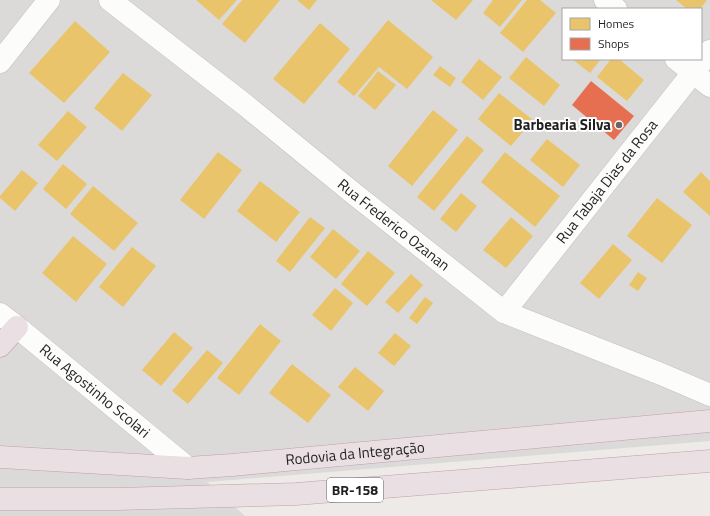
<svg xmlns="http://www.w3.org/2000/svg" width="710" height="516" viewBox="0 0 710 516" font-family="'Titillium Web',sans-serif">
<rect width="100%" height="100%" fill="#edeae7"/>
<path fill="#dcdad9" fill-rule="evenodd" d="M0,0H710V441L207,482L245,516H0ZM563,9H701V59H563Z"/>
<g fill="#e9c46a">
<polygon points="196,0 237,0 219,20"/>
<polygon points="242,0 280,0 245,43 222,24"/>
<polygon points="297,0 317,0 309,10"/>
<polygon points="431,0 473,0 456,20"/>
<polygon points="493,0 522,0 500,27 483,13"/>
<polygon points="527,0 540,0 556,13 523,52 500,33"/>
<polygon points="676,0 707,0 700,9 687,9"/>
<polygon points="388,20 433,57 407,89 379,67 354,96 337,82"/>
<polygon points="75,21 110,52 64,103 29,73"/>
<polygon points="320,23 350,49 304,104 273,79"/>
<polygon points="526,57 560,85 544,106 509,78"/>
<polygon points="479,59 502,77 483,100 461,82"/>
<polygon points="572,59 601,59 590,73"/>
<polygon points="611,59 619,59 644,80 627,101 597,77"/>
<polygon points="440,66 456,78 450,87 433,75"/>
<polygon points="378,71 396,85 375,110 358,96"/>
<polygon points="123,73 152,95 122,131 94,108"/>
<polygon points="499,93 533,120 511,146 478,119"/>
<polygon points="433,110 458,130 412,186 388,166"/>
<polygon points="68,111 87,127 57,161 38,145"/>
<polygon points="467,136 484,150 434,211 417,197"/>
<polygon points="547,139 580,165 563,187 530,160"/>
<polygon points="218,152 242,170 204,219 180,200"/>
<polygon points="505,152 560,196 535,227 481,182"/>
<polygon points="63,164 87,184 66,209 43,189"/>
<polygon points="22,170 38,183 15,211 0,198 0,196"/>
<polygon points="701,172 710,181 710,216 683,192"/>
<polygon points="260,181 300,212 276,242 237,211"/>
<polygon points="93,186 138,223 114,251 70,214"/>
<polygon points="461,193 477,206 456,232 440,219"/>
<polygon points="657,198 692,225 662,263 627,236"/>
<polygon points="310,217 325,228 290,272 276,261"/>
<polygon points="511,217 533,236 506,268 483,250"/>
<polygon points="333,229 360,251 336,279 310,257"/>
<polygon points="73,236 107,264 76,302 42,273"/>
<polygon points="613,244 632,260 599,299 580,283"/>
<polygon points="132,247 156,266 123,307 99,287"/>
<polygon points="368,251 395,273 367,306 341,284"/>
<polygon points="638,272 647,278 638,291 629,285"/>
<polygon points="411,274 423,285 398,313 385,302"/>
<polygon points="335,288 353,303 331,331 312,315"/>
<polygon points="425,297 433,303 417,324 409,318"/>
<polygon points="260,324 281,341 239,395 217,378"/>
<polygon points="174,332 193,348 161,386 142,370"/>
<polygon points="395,333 411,346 394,366 378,353"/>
<polygon points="207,350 223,363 188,404 172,391"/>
<polygon points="292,364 331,395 308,423 269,393"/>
<polygon points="355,367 384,391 368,411 338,387"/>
</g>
<polygon fill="#e76f51" points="591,81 634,116 614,140 572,105"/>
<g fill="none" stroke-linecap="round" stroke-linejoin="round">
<defs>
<g id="street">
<path id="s1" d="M110,0L244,104L353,193L504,312L661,374L710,395"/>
<polyline points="605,0 616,9"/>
<polyline points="676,59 710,86"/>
<polyline points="0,62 49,0"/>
<path id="s2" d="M504,312L710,51"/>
<path id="s3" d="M0,314L17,327L188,468"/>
</g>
<g id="highway">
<polyline points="0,346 17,327"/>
<path id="s4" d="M0,457L188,468L232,465L710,421"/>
<polyline points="0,499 118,499 296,494 710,461"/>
</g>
</defs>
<use href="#street" stroke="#c3c1c0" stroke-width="23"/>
<use href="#highway" stroke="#c0a0ad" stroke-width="23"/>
<use href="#street" stroke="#fcfcfb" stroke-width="22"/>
<use href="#highway" stroke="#eadfe2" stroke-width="22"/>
</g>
<circle fill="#676665" stroke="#fff" stroke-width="1.5" cx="619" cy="125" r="4"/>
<g text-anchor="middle" stroke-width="4" stroke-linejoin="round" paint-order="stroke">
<rect fill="#fff" stroke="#626262" stroke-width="1" x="327" y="478" width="56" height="24" rx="3"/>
<g font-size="14" font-weight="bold" fill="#1f1f1f">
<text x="355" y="495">BR-158</text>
</g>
<g font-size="15" font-weight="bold" fill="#1f1f1f" stroke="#fff" text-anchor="end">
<text x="611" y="130">Barbearia Silva</text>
</g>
<g font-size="15" fill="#1f1f1f" stroke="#fff">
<text dy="5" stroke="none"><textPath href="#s2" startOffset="166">Rua Tabaja Dias da Rosa</textPath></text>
<text dy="5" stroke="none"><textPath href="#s1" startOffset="362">Rua Frederico Ozanan</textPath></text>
<text dy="5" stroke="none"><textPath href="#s3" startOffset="122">Rua Agostinho Scolari</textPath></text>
<text dy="5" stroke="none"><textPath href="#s4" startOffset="356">Rodovia da Integração</textPath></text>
</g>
</g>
<rect x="562" y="8" width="140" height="52" fill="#ffffff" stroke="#a5a5a5"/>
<rect x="570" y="18" width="20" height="12" fill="#e9c46a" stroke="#a5a5a5"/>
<text x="598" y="28" font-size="12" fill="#1f1f1f">Homes</text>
<rect x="570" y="38" width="20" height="12" fill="#e76f51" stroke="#a5a5a5"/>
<text x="598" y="48" font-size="12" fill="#1f1f1f">Shops</text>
</svg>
